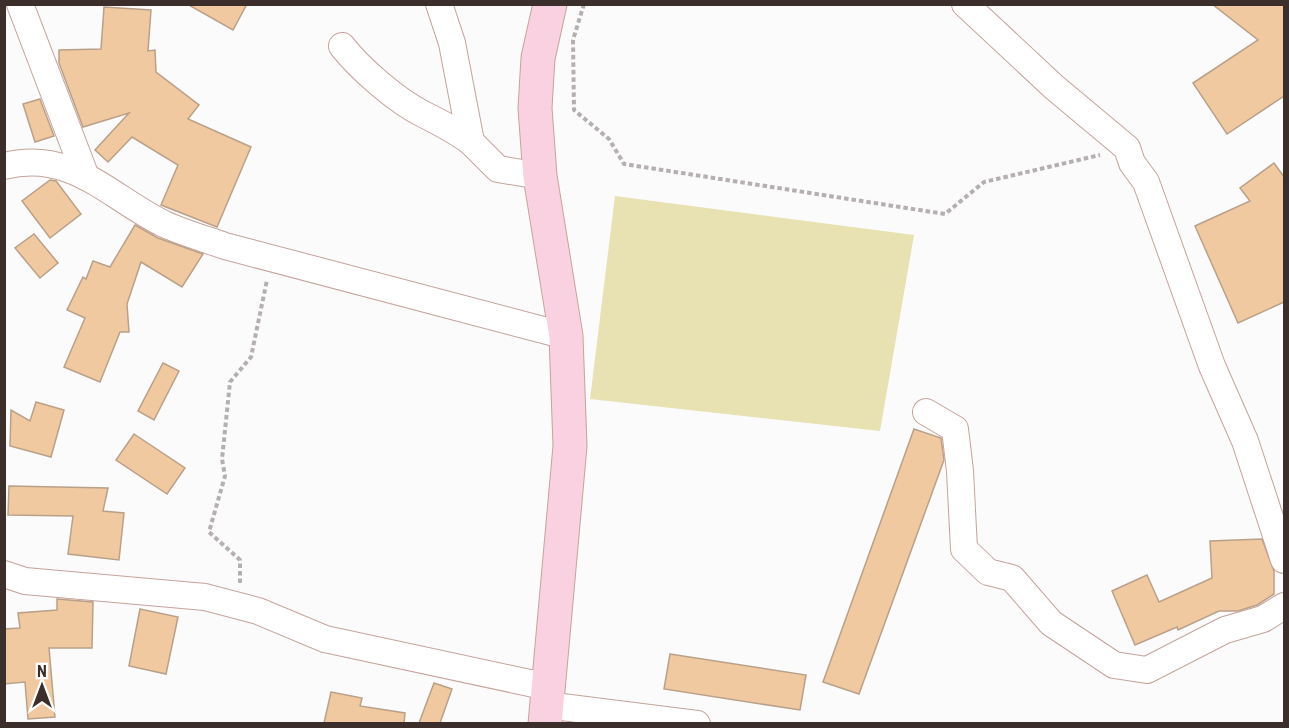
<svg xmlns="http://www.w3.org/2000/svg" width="1289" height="728" viewBox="0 0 1289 728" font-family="'Roboto Condensed',sans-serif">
<rect width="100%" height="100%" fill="#fbfbfb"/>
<polygon fill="#e8e1b1" points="615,196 914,235 880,431 590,399"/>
<g fill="#f1c9a0" stroke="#b9a189" stroke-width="1.5">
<polygon points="187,4 247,4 233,30"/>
<polygon points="1212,4 1284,4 1284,96 1227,134 1193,83 1258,40"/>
<polygon points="104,7 151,10 148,51 155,50 156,72 199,105 188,119 251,147 217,227 161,205 178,165 132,137 108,162 95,150 129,113 83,127 59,63 59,50 101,49"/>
<polygon points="40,99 54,136 35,142 23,104"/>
<polygon points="1274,163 1284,177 1284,302 1238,323 1195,226 1250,201 1240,188"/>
<polygon points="50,180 56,181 81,214 50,238 22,201"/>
<polygon points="135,225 158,238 203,254 182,287 141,262 127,304 129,332 120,332 100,382 64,367 85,318 67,310 83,277 86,279 93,261 110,267"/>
<polygon points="34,234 58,263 40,278 15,248"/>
<polygon points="163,363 179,371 154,420 138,411"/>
<polygon points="36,402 64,410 51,457 10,446 11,410 30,421"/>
<polygon points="914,429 941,438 944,460 859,694 823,682"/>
<polygon points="134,434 185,468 167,494 116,460"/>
<polygon points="9,486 108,488 103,511 124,513 119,560 68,554 73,516 8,515"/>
<polygon points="1262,539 1274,571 1274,594 1257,605 1238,611 1219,611 1178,630 1177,627 1135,645 1112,591 1147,575 1159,602 1212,578 1210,541"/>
<polygon points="57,599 93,602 92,648 49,648 55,717 28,719 25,682 4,684 4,629 20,628 18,613 57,610"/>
<polygon points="140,609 178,617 166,674 129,666"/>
<polygon points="670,654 806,675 800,710 664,689"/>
<polygon points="434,683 452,689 440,723 419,723"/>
<polygon points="331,692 362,698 360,706 405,713 404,723 324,723"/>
</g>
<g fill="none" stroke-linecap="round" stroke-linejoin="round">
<defs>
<g id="minor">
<polyline points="20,4 86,177"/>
<polyline points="439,4 452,43 471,142 498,169 540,176"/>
<polyline points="965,4 1054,87 1127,148 1132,163 1146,182 1212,366 1245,441 1284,560"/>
<path d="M342,46C360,69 397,101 423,114C441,123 455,130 471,142"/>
<path d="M4,166C72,149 109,197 164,224C184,233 205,239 225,246L566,336"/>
<polyline points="926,412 955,429 960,471 964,549 988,572 1012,578 1051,623 1114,665 1147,670 1225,630 1263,619 1284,606"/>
<polyline points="4,574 25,581 205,597 258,611 325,639 548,687"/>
<polyline points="546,705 697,724"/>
</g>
<polyline id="secondary" points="545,724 570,446 566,336 540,176 535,108 538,58 550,4"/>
</defs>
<use href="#minor" stroke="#c6a39b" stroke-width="28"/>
<use href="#secondary" stroke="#c6a39b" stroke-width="35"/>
<g stroke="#b5b0af" stroke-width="4" stroke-dasharray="4.5 3" stroke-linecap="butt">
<polyline points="584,4 573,40 574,110 609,139 624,164 945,214 984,182 1100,155"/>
<polyline points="240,583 240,560 209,532 225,476 222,459 230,382 251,357 267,280"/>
</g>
<use href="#minor" stroke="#fff" stroke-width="26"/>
<use href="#secondary" stroke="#f9d1e0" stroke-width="33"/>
</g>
<rect width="1289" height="728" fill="none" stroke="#3c2e2b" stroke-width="12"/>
<g transform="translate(42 686)" stroke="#ffffff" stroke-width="4.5" paint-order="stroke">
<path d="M0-4.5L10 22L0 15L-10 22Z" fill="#3c2e2b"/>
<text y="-9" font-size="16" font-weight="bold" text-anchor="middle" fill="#3c2e2b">N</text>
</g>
</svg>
